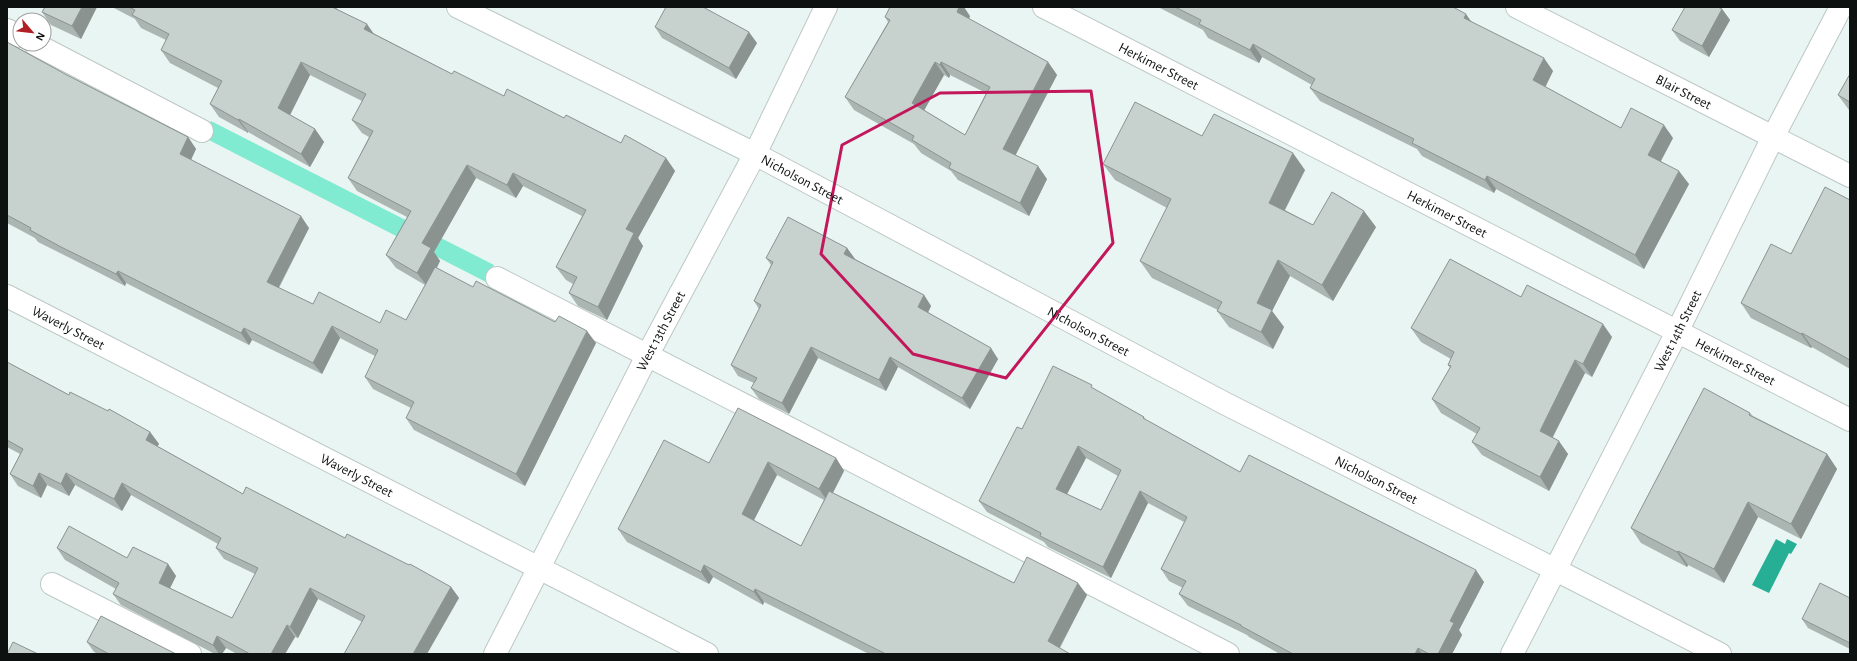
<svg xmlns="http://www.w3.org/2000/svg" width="1857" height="661" viewBox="0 0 1857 661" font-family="'Alegreya Sans',sans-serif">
<rect width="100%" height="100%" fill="#e9f5f2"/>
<polygon fill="#80ebd1" points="211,121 494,265 486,282 203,137"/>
<polygon fill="#26af95" points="1776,539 1785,544 1787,539 1797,544 1791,554 1789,553 1769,593 1752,585"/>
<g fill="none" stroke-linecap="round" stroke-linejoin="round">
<defs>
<g id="minor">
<path id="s1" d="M458,7L755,154L1226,404L1554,569L1720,654"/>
<path id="s2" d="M1044,7L1850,420"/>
<path id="s3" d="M1517,7L1850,176"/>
<polyline points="7,30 20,36"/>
<polyline points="35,44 202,131"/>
<polyline points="497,278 1228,654"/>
<path id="s4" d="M7,296L707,654"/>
<polyline points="52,584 190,654"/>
<path id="s5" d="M495,654L648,354L755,154L826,7"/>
<path id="s6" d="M1512,654L1677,332L1773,137L1841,7"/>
</g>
</defs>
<use href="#minor" stroke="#bdc8c5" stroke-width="24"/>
<use href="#minor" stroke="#fff" stroke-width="22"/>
</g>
<g fill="#abb5b2" fill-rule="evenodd">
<polygon points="45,7 97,7 81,39 51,25 42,12"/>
<polygon points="112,7 336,7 338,10 373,33 452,74 504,96 564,118 621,143 666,158 675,171 638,238 643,246 607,320 578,306 569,293 573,284 566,280 556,267 582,216 523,186 516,198 476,178 434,252 440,261 437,268 473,287 596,343 525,486 414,430 406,418 411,408 373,389 365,377 375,356 340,338 322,374 252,340 249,345 126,283 125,286 70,258 38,242 35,238 7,223 7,42 65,74 188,137 196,149 191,160 309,228 279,288 313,304 380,323 406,320 425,285 396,268 386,255 407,217 357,191 348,178 369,137 362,133 352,120 362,101 310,75 290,115 315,129 324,142 310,167 248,132 248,133 219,117 210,104 218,88 170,63 161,50 166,40 141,28 135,19"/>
<polygon points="1158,7 1453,7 1472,22 1553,71 1545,87 1621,128 1673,138 1661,161 1689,184 1644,269 1496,189 1494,193 1422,156 1417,149 1320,101 1310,88 1312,85 1262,57 1259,63 1208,38 1203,30"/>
<polygon points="1722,9 1730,20 1709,57 1680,41 1672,30"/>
<path d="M970,16L969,19L1048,62L1057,75L1015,155L1047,179L1029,216L958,180L951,171L921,153L914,144L854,110L845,97L888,22L885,17ZM944,75L949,78L950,75L986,93L965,135L924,110Z"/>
<polygon points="655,27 757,43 736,79 662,38"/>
<polygon points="1850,74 1850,111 1849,110 1838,95"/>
<polygon points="1202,136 1305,170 1285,210 1313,225 1376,227 1333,301 1290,276 1272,311 1284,327 1273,349 1229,327 1217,311 1218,310 1152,278 1140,261 1167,208 1115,180 1103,164"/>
<polygon points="1850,200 1850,369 1812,347 1811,348 1751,318 1741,303 1791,254"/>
<polygon points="847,248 855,259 924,295 931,306 928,312 998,359 970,409 898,367 886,391 818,358 789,414 759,399 751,388 754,383 738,376 731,365 759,309 754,301 771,265 766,258"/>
<polygon points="1521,297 1612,337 1592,377 1585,373 1553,437 1568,454 1549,491 1482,455 1472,442 1477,434 1441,413 1432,399 1450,368 1448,365 1451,359 1421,342 1411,328"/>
<polygon points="7,362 69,395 150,432 159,444 157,446 243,494 345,538 451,587 459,598 362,622 318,599 298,638 295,637 285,654 237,654 226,648 222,654 215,654 121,605 113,594 116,589 65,560 57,548 168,564 176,576 170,588 232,618 255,574 224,559 216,548 218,544 131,495 122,511 75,485 69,496 47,485 41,498 18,486 10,474 20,454 7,447"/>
<path d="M1095,390L1144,417L1146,420L1240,472L1484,582L1459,630L1462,635L1452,654H1280L1249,637L1247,635L1188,606L1179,594L1183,588L1169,581L1161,569L1184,522L1148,503L1111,578L1048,547L1044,542L987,512L979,501L1022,429ZM1086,458L1118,476L1101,510L1067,494Z"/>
<polygon points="1750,413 1753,416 1827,454 1837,469 1801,539 1758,517 1724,583 1688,565 1687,567 1641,543 1631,528"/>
<path d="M836,458L844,471L833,493L1014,583L1087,595L1060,648L1070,654H869L764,602L763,605L713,577L709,584L627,542L618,529L709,463ZM777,475L824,500L801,546L754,520Z"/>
<polygon points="1850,598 1850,649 1808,628 1802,619"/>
<polygon points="87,642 176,654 98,654 94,652"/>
</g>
<g fill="#8b9391">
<polygon points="82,7 97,7 81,39 72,26"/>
<polygon points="959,7 964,7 970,16 966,25 957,12"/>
<polygon points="1722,9 1730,20 1709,57 1702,46"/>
<polygon points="1466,14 1475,27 1464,18"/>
<polygon points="367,24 376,37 364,29"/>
<polygon points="749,32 757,43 736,79 729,68"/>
<polygon points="1253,44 1262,57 1259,63 1250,50"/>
<polygon points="1544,58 1553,71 1542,94 1533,80"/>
<polygon points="301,62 310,75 287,121 278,108"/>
<polygon points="935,62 944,75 921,116 912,103"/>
<polygon points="941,62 950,75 949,78 940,65"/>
<polygon points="1048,62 1057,75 1012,162 1003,149"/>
<polygon points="239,119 248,132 248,133 238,120"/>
<polygon points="1664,125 1673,138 1657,168 1648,155"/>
<polygon points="315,129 324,142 310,167 301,154"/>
<polygon points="188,137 196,149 188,166 180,154"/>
<polygon points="1293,153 1305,170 1280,219 1269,203"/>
<polygon points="666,158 675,171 638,238 643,246 607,320 598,307 626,229"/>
<polygon points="467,165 476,178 434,252 440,261 427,286 417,273 422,243"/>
<polygon points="1038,166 1047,179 1029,216 1020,203"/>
<polygon points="1679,171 1689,184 1644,269 1635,255"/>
<polygon points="513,173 523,186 516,198 507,185"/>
<polygon points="1487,176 1496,189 1494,193 1485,180"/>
<polygon points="1364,211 1376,227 1333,301 1322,285"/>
<polygon points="301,216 309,228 275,294 267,282"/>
<polygon points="847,248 855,259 852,265 844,254"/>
<polygon points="1278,260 1290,276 1272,311 1284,327 1273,349 1261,332 1257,303"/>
<polygon points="118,271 126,283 125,286 116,274"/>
<polygon points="924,295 931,306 926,317 918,307"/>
<polygon points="1603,324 1612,337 1592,377 1583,364"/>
<polygon points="332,326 340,338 322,374 313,363"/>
<polygon points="244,328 252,340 249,345 241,333"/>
<polygon points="587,331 596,343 525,486 516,474"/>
<polygon points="1802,333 1812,347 1811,348 1801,334"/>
<polygon points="811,347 818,358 789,414 782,403"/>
<polygon points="991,348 998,359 970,409 962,398"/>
<polygon points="890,357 898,367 886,391 879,380"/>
<polygon points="1575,360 1585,373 1549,444 1540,431"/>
<polygon points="150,432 159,444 154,452 146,440"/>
<polygon points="1559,441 1568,454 1549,491 1540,477"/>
<polygon points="1078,446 1086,458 1064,500 1056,489"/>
<polygon points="1827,454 1837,469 1801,539 1791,524"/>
<polygon points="836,458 844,471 828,502 819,489"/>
<polygon points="768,462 777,475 751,526 742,514"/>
<polygon points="39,473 47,485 41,498 33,486"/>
<polygon points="66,473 75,485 69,496 61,484"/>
<polygon points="122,483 131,495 122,511 114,499"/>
<polygon points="1140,491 1148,503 1111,578 1103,567"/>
<polygon points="1748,502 1758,517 1724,583 1714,569"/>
<polygon points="1678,551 1688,565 1687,567 1677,552"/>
<polygon points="168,564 176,576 167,594 159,583"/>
<polygon points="704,565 713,577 709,584 701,572"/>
<polygon points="1476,570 1484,582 1459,630 1462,635 1452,654 1438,654 1450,621"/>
<polygon points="1078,583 1087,595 1056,654 1048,641"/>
<polygon points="451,587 459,598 427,654 413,654"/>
<polygon points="310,588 318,599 298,638 290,627"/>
<polygon points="755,589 764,602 763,605 754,592"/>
<polygon points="287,625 295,637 285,654 271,654"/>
<polygon points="217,636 226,648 222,654 219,654 213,645"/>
<polygon points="1418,648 1422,654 1415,654"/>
</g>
<g fill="#c7d2cf" stroke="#8b9391" fill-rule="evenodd">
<polygon points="45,7 82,7 72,26 42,12"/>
<polygon points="129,7 332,7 367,24 364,29 452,74 454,71 504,96 507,89 564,118 566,115 621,143 625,135 666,158 626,229 634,233 598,307 569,293 577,277 556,267 586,210 513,173 507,185 467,165 422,243 431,248 417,273 386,255 411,211 348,178 373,131 352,120 366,94 301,62 278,108 315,129 301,154 239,119 238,120 210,104 222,81 161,50 169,34 132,15 135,10"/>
<polygon points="666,7 703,7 749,32 729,68 655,27"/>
<path d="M890,7H959L957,12L1048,62L1003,149L1038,166L1020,203L949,168L951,163L912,140L914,136L845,97L890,20L885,17ZM935,62L940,65L941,62L990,87L965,135L912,103Z"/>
<polygon points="1175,7 1453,7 1466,14 1464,18 1544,58 1533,80 1621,128 1631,108 1664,125 1648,155 1679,171 1635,255 1487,176 1485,180 1412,143 1414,139 1310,88 1315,79 1253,44 1250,50 1199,24 1201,20"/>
<polygon points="1685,7 1718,7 1722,9 1702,46 1672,30"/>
<polygon points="7,42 65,74 188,137 180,154 301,216 267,282 313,304 319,292 380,323 386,310 406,320 435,267 473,287 476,281 555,322 559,316 587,331 516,474 406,418 414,402 365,377 378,350 332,326 313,363 244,328 241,333 118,271 116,274 61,247 30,230 31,228 7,215"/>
<polygon points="1850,74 1850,102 1838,95"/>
<polygon points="1135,102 1202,136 1214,114 1293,153 1269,203 1313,225 1332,192 1364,211 1322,285 1278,260 1257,303 1272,310 1261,332 1217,311 1222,302 1140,261 1171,199 1103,164"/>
<polygon points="1825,187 1850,200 1850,360 1802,333 1801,334 1741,303 1771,244 1791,254"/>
<polygon points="788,217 847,248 844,254 924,295 918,307 991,348 962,398 890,357 879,380 811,347 782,403 751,388 757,378 731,365 761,305 754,301 773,262 766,258"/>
<polygon points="1450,259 1521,297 1527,285 1603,324 1583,364 1575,360 1540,431 1559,441 1540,477 1472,442 1480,428 1432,399 1451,366 1448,365 1454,352 1411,328"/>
<polygon points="7,362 69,395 70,392 108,411 109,409 150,432 146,440 243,494 246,487 345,538 347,534 409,565 410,564 451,587 413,654 344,654 365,616 310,588 290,627 287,625 271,654 250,654 217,636 213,645 113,594 119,583 57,548 69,526 127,558 133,547 168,564 159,583 232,618 258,568 216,548 221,538 122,483 114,499 66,473 61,484 39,473 33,486 10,474 23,449 7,440"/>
<path d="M1053,366L1092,385L1091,387L1144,417L1143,418L1240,472L1249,455L1476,570L1450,621L1454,623L1438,654H1429L1418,648L1415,654H1293L1241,626V625L1179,594L1186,581L1161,569L1187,517L1140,491L1103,567L1040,536L1041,533L979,501L1017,427L1022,429ZM1078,446L1121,470L1101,510L1056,489Z"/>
<polygon points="1704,388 1750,413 1749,415 1827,454 1791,524 1748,502 1714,569 1678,551 1677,552 1631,528"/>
<polygon points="738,408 836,458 819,489 768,462 742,514 801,546 829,491 1014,583 1027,557 1078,583 1048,641 1070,654 886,654 755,589 754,592 704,565 701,572 618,529 664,440 709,463"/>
<polygon points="1820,583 1850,598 1850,643 1802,619"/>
<polygon points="101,616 176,654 109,654 87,642"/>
<polygon points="13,642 38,654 7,654"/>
</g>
<path fill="none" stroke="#c2185b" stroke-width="3" stroke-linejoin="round" d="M1091,91L1113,243L1006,378L913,354L821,254L842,145L940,93Z"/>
<g text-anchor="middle" stroke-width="3.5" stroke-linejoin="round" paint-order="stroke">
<g font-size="14" fill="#0d110f" stroke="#fff">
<text dy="5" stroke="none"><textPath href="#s2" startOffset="129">Herkimer Street</textPath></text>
<text dy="5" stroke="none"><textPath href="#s3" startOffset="187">Blair Street</textPath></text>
<text dy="5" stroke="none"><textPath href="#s1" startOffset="385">Nicholson Street</textPath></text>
<text dy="5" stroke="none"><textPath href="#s2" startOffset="453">Herkimer Street</textPath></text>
<text dy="5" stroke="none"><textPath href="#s4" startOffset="69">Waverly Street</textPath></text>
<text dy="5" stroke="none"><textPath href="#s5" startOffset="363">West 13th Street</textPath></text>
<text dy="5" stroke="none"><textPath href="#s1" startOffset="709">Nicholson Street</textPath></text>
<text dy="5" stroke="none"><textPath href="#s6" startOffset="363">West 14th Street</textPath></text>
<text dy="5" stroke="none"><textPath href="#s2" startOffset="777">Herkimer Street</textPath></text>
<text dy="5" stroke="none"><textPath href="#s4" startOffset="393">Waverly Street</textPath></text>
<text dy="5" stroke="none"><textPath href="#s1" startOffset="1033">Nicholson Street</textPath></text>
</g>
</g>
<rect width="1857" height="661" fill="none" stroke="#0d110f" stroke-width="16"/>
<g transform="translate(32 32) rotate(118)"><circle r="19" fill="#ffffff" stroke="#9ea09f"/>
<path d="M0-3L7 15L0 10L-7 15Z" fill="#b01f23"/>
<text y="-6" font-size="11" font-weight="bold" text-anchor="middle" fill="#0d110f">N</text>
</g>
</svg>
